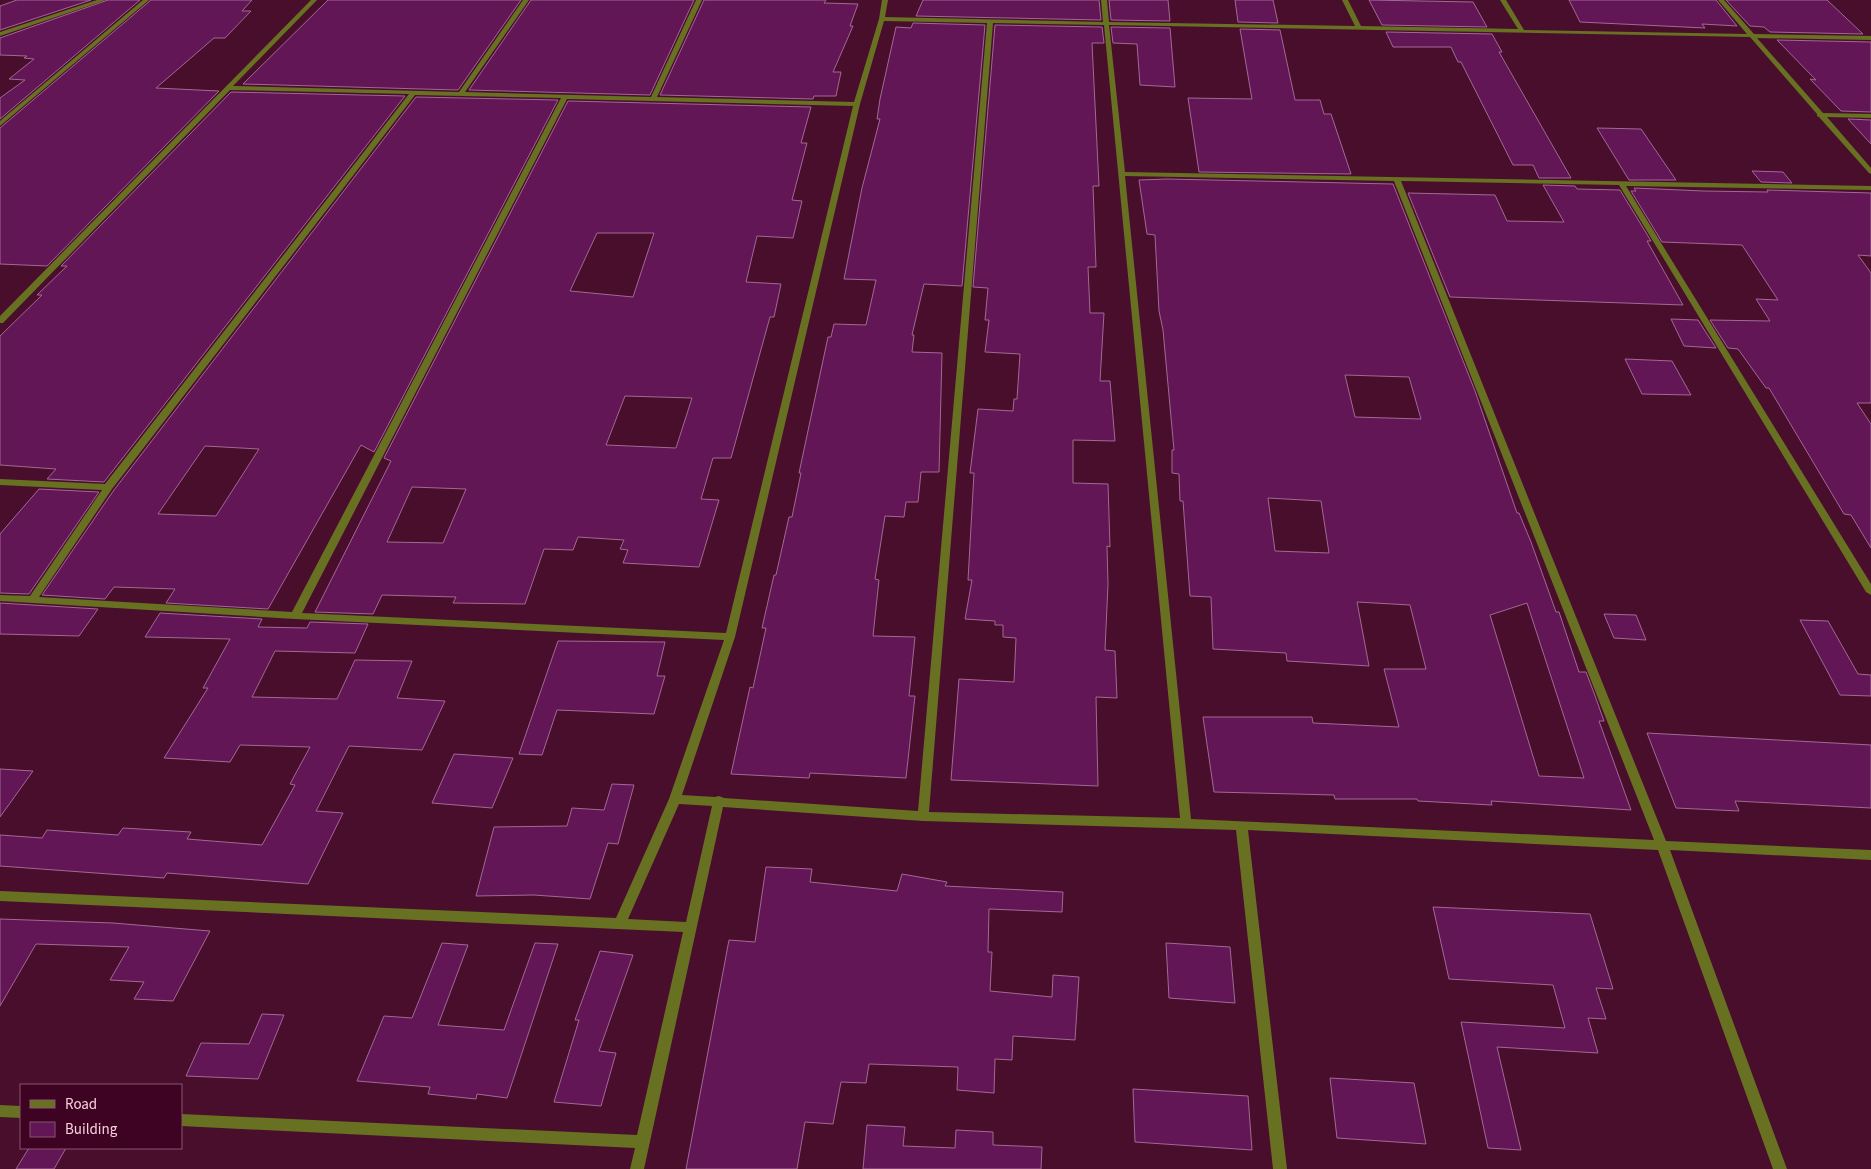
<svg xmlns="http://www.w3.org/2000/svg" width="1871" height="1169" viewBox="0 0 1871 1169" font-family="'Source Sans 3',sans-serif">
<rect width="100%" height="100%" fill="#490e2b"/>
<g fill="#621656" stroke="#a16995" fill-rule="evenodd">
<polygon points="17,0 91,0 0,30 0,6"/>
<polygon points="108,0 140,0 0,119 0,98 25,80 9,79 34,59 24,58 27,56 0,55 0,38"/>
<polygon points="151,0 252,0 242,11 251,11 225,38 214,38 156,88 219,91 47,266 0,264 0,128"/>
<polygon points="328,0 521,0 458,90 243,84"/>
<polygon points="531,0 694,0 650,95 469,90"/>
<polygon points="704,0 826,0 824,3 858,4 850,26 853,26 833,72 841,72 836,96 814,96 813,99 660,95"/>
<polygon points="923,0 1099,0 1101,20 916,16"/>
<polygon points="1109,0 1168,0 1170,21 1111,20"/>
<polygon points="1235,0 1273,0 1278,23 1238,22"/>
<polygon points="1369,0 1473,2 1487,27 1382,25"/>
<polygon points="1569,0 1716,0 1737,26 1702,24 1705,28 1580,22"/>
<polygon points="1726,0 1827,0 1863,34 1770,32 1764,27 1750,26"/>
<polygon points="913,23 985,25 962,286 924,284 912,335 914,335 912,352 942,353 939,472 921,472 918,502 906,502 904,517 885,516 875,579 879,580 873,636 915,637 909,696 915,696 906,778 810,773 809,778 731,774 750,687 753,688 766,628 762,628 774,575 776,575 789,517 792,517 801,473 799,473 828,337 831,337 834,324 866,325 876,280 844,279 862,188 880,119 877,119 880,99 896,27 911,28"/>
<polygon points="995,25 1102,27 1104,43 1092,43 1099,186 1093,186 1096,267 1088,267 1090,313 1104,313 1100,381 1110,381 1115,441 1073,440 1073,483 1108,484 1110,547 1107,546 1108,584 1105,650 1115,651 1117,698 1096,697 1098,786 951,780 959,679 1014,682 1016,638 1003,637 1003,625 995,625 995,621 965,619 972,580 968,580 974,473 970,473 978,409 1013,411 1014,399 1017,399 1020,354 985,352 989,320 985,320 988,288 973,287"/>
<polygon points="1111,27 1170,28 1175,87 1140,85 1137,44 1113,43"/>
<polygon points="1240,29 1280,30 1295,100 1320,100 1324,114 1331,114 1351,174 1199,172 1188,98 1252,99"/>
<polygon points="1386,32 1492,34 1502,52 1499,52 1571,178 1539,178 1533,165 1513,165 1461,62 1458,62 1451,47 1393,47"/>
<polygon points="1777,40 1871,42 1871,112 1841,111 1810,79 1816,80"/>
<polygon points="231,92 405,96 104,482 47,479 56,469 0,465 0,336 42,295 37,295 67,266 61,266"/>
<path d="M416,97L558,100L374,452L361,445L268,609L166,603L175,589L114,587L105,599L42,595L114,490ZM205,446L259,449L216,516L158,514Z"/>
<path d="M568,101L811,107L801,143H807L792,200L802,201L793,238L757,236L746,282L781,284L774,317H770L731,458H713L701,499L719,500L699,567L623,563L628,550L620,549L624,540L578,537L573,550L544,549L525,604L453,603L456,597L382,595L373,614L315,612L391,461L384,458ZM597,233H654L633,297L570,291ZM625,396L692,398L676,448L606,445ZM412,487L466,489L443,543L387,542Z"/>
<polygon points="1848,119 1871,120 1871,144"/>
<polygon points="1597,128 1641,129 1676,180 1629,180"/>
<polygon points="1752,171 1783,172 1792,183 1761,182"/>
<path d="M1167,179L1393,184L1475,391L1517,513H1519L1531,542L1556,612H1559L1579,672H1586L1594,693L1604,721H1599L1631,810L1491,801L1492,805L1418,801L1417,799H1335L1334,795L1214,792L1203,717H1312L1313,723L1399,727L1384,669H1426L1410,605L1357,602L1369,666L1287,661L1286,653L1213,649L1211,597L1190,596L1183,501H1180L1179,474L1172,473V450H1174L1163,330L1159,311L1155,235L1147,234L1139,180ZM1345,375L1409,377L1421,419L1355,417ZM1268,498L1321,501L1329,553L1275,551ZM1527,603L1584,778L1539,776L1490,615Z"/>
<polygon points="1543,185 1575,186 1577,189 1620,190 1651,241 1647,241 1683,305 1450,297 1408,193 1495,195 1507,221 1564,222"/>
<polygon points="1634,188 1704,191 1768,192 1767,190 1871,193 1871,256 1858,255 1871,273 1871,403 1857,403 1871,424 1871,548 1851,515 1844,514 1769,388 1766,388 1738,349 1728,348 1710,320 1770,321 1756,299 1778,300 1742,245 1662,242 1631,191 1636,191"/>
<polygon points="1671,319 1698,320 1716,348 1684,346"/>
<polygon points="1625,359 1672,361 1691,395 1642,394"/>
<polygon points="39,489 99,492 29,594 0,593 0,534"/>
<polygon points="0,603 98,609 79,636 0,634"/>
<polygon points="160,613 262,619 258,627 307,628 310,622 368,624 355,653 275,651 252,697 337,699 355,660 412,661 397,698 445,701 422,750 349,746 316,811 343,813 308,884 167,873 164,878 0,866 0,835 42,838 47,830 118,835 123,828 191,832 187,839 262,845 295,785 290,784 310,747 240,745 230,762 164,758 208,688 203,688 230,639 145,637"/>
<polygon points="1604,614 1636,615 1646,640 1614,638"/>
<polygon points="1800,620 1828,621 1858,674 1871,675 1871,696 1840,695"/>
<polygon points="558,641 665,642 657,676 665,676 654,714 557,710 542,755 519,754"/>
<polygon points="1647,733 1871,745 1871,808 1735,801 1739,811 1676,808"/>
<polygon points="454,754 513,758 492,808 432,803"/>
<polygon points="0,769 33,771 0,817"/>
<polygon points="612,784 634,785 618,844 608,843 590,899 534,895 476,896 494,827 567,826 572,808 604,810"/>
<polygon points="766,867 812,869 810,882 897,891 902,874 947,882 945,886 1063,892 1062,912 989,909 988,952 992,952 990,991 1052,997 1053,975 1079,977 1075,1040 1013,1036 1012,1060 995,1059 994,1093 957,1090 958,1067 869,1064 866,1083 841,1082 833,1124 805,1122 797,1169 686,1169 729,940 755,942"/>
<polygon points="1433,907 1590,914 1613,989 1596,988 1606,1019 1588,1018 1598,1053 1497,1047 1521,1150 1488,1148 1461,1022 1565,1028 1553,985 1449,979"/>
<polygon points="0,919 113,923 210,931 173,1001 134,999 144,982 110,980 129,947 36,944 0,1006"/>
<polygon points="442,943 468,945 438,1025 504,1030 535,943 558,944 507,1098 477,1094 476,1099 428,1094 430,1087 357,1081 384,1016 412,1018"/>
<polygon points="1166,943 1230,947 1235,1003 1169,998"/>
<polygon points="600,951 633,955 599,1051 616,1053 601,1106 554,1102 579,1020 575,1020"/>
<polygon points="262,1014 284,1015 258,1079 186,1076 201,1043 249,1044"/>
<polygon points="1330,1078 1414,1083 1426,1144 1337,1138"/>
<polygon points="1133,1089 1248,1096 1252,1150 1135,1142"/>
<polygon points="867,1125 905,1127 903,1146 955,1148 956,1130 993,1132 993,1145 1042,1147 1041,1169 863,1169"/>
<polygon points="29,1148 66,1148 54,1169 16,1169"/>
</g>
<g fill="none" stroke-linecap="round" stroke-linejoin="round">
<g fill="#687022" fill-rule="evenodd">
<polygon points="97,0 106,0 0,36 0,32"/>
<polygon points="143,0 149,0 0,126 0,121"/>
<path d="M311,0H317L233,86L459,92L523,0H529L465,92L651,97L696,0H702L657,97L854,102L879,19L882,0H888L885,17L1103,22L1101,0H1107L1109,22L1355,26L1342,0H1348L1361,26L1518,29L1500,0H1506L1524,30L1747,34L1718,0H1724L1754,34L1871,36V40L1757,38L1823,113L1871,114V118L1827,117L1871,168V174L1869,173L1819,117L1817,116V114L1750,37L1109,25L1125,172L1871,186V190L1626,186L1871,584V595L1866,592L1619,185L1401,181L1666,841L1871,850V860L1670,850L1787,1169H1773L1658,850L1248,830L1287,1169H1273L1236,830L923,821L723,807L644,1169H630L635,1148L181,1126V1114L637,1135L683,932L0,901V891L616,918L669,799L724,640L295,619L0,601V595L30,596L102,490L0,485V479L105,484L409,94L230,90L3,323H0V316ZM884,21L987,23L918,811L724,798L719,796L715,797L682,795L735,637L860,104ZM993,23L1104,25L1180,818L929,812ZM415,95L561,98L292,612L39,597L112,489ZM567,99L853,106L726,633L302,613ZM1125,176L1394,181L1654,840L1191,819ZM679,804L712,806L686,922L628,919Z"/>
<polygon points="0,1105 21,1106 21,1118 0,1117"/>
</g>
</g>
<rect x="20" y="1084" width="162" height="65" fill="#3e0322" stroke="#88556d"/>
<rect x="30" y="1100" width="25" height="8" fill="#687022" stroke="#88556d"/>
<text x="65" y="1109" font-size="15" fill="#f7d0de">Road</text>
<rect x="30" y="1122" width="25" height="15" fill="#621656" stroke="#88556d"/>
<text x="65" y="1134" font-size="15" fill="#f7d0de">Building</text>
</svg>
